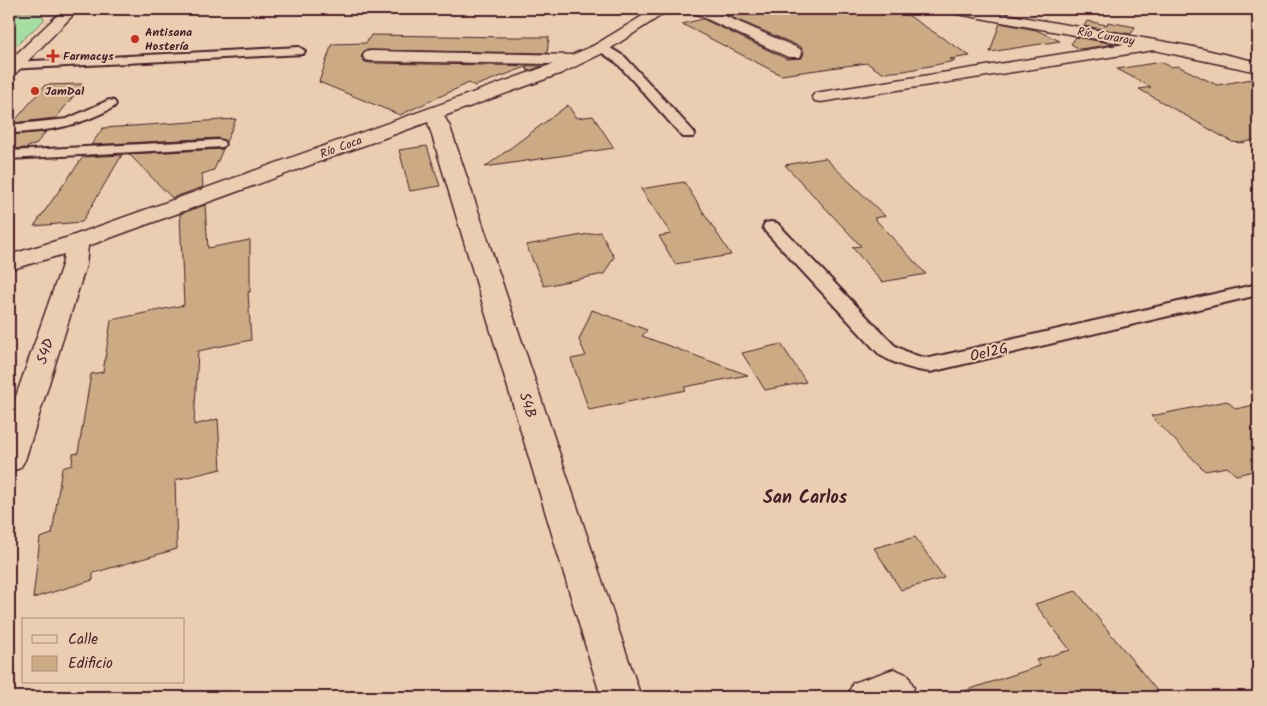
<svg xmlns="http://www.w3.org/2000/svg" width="1267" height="706" viewBox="0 0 1267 706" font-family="Kalam,sans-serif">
<rect width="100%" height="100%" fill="#ebceb1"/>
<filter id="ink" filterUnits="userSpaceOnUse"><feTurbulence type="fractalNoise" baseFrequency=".02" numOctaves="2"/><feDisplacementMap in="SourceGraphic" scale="10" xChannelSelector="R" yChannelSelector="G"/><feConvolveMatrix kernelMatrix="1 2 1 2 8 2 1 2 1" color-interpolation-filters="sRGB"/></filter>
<g filter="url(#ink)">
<polygon fill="#a6dea2" stroke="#787e66" points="18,13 42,13 44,20 9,52 9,16"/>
<g fill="#ccab84" stroke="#4a1f2b">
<polygon points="743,9 890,9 897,13 903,12 970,56 950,59 955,61 904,71 882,73 867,63 781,75 682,24 703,19 787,59 802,58 804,52 801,47 724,14"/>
<polygon points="1087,21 1107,25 1108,22 1135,27 1131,34 1084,26"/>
<polygon points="1000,23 1036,30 1060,41 990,52"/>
<polygon points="371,35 508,37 549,37 547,53 365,50 361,57 365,62 371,63 543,66 528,71 526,67 475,86 469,83 400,115 319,82 332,44 366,43"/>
<polygon points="1076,37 1114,44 1080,49 1071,44"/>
<polygon points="1161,62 1171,67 1178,66 1217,85 1258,78 1258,139 1241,143 1232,142 1139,89 1151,87 1117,69"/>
<polygon points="83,84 56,118 13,123 45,85"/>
<polygon points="568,105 576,118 593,116 614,148 485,167"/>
<polygon points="236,119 226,142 218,138 91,145 103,128"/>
<polygon points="46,132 35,145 29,146 27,148 9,149 9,135"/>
<polygon points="427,146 440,186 410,191 399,150"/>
<polygon points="223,149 214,170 202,174 203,187 172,198 129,154"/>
<polygon points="122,155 82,222 34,226 83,157"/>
<polygon points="825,158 885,216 874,218 926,274 882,282 852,247 861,246 785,165"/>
<polygon points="684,182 731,255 675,264 659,236 671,234 641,189"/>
<polygon points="205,205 208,248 250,240 250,292 248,292 251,340 198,351 194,425 218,419 221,469 175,480 177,549 93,573 93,580 33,598 40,538 52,534 62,468 72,465 73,454 78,453 91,374 103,372 111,320 184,305 180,214"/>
<polygon points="600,232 614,257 604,274 544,286 526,245"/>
<polygon points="592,310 647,330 642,336 748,375 684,387 686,390 589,410 571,359 586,356 579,340"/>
<polygon points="781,344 806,382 765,390 742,353"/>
<polygon points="1227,401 1236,409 1258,404 1258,470 1236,475 1227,467 1205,471 1151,416"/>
<polygon points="915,537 944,578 901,590 874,548"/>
<polygon points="1076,591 1162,697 962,697 961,692 1040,666 1036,660 1070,650 1035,604"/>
</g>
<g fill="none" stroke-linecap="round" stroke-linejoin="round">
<defs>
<g id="lane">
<polygon points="602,43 625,57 693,131 695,134 693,137 683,137 617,63 598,50 596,47 598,44"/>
<polygon points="299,47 305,51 303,54 9,69 9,63 13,62"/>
<path d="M109,100L114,101L116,104L114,107C80,126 47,132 9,133V125L67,119Z"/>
<polygon points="218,140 223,141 225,144 223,147 9,159 9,151"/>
<path d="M771,222L777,223L894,345C906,352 916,357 930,358L1258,284V295L930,372C912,370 895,364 880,355L765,231L763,227L765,223Z"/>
</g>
<g id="street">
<polygon points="654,9 671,9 605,52 562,73 444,116 450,127 641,697 601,697 428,122 88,246 86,265 25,460 20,468 9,472 9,416 62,265 64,254 9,270 9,255 69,237 553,64 371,61 365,60 363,56 365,52 371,51 572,55 593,46"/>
<polygon points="690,9 709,9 800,49 802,53 800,57 788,57 692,12"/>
<polygon points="945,9 976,9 1189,46 1258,62 1258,72 1154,50 821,102 815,101 812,97 815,93 821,92 1125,44 952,13 947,12"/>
<polygon points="894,669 908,675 914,688 910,697 847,697 853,683"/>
</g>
<polygon id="secondary" points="64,9 79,9 15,74 9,75 9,61"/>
</defs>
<use href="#lane" stroke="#4a1f2b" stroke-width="4"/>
<use href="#street" stroke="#4a1f2b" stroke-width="3"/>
<use href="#secondary" stroke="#4a1f2b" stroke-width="3"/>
<use href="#lane" fill="#ebceb1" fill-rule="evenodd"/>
<use href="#street" fill="#ebceb1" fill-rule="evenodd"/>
<use href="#secondary" fill="#ebceb1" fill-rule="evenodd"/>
</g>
</g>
<g fill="#c8321e" stroke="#ebceb1" stroke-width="2">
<circle cx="135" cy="39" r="5"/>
<path d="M50.5 48.5h5v5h5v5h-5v5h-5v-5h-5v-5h5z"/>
<circle cx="35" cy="91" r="5"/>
</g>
<g text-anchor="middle" stroke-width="4" stroke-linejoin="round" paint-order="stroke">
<g font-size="12" font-weight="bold" fill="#4a1f2b" stroke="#ebceb1" text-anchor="start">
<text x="145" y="36">Antisana<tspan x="145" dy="14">Hostería</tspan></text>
<text x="63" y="60">Farmacys</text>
<text x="45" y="95">JamDal</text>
</g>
<g font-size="12" fill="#4a1f2b" stroke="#ebceb1">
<text transform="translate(1106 36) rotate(10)" y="4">Río Curaray</text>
<text transform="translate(341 147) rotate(-20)" y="4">Río Coca</text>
</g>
<g font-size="15" fill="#4a1f2b" stroke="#ebceb1">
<text transform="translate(45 351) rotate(-71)" y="5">S4D</text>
<text transform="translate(989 352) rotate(-13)" y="5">Oe12G</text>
<text transform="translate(528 405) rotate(72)" y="5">S4B</text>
</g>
<g font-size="18" font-weight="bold" fill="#4a1f2b" stroke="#ebceb1">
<text x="805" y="503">San Carlos</text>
</g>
</g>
<rect width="1267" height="706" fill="none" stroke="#ebceb1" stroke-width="30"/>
<rect x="15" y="15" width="1237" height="676" fill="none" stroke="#4a1f2b" stroke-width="2" filter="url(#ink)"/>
<rect x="22" y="618" width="162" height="65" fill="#ebceb1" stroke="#ab887b"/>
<rect x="32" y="635" width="25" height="8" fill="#ebceb1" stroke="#ab887b"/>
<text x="68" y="644" font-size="15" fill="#4a1f2b">Calle</text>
<rect x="32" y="656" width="25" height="15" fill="#ccab84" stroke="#ab887b"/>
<text x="68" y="668" font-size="15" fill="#4a1f2b">Edificio</text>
</svg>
